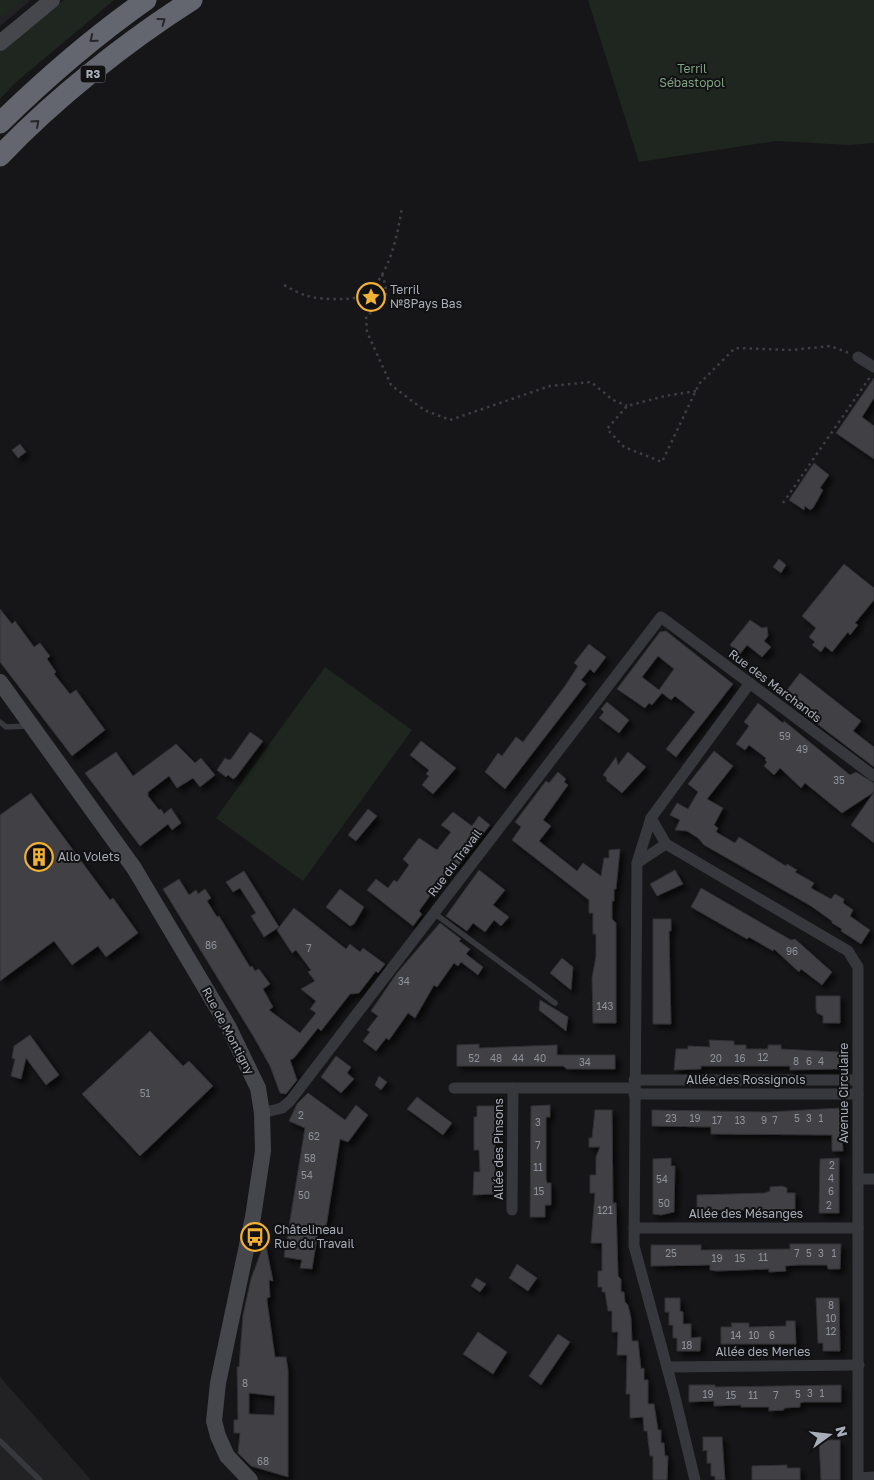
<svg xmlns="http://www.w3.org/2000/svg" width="874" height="1480" viewBox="0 0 874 1480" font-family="'Golos Text',sans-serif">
<defs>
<filter id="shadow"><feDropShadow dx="4.5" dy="4.5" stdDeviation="2.5" flood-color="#0009"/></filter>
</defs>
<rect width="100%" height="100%" fill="#161618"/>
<g fill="#222225">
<polygon points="0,0 31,0 0,26"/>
<polygon points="0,1377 91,1480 0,1480"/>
</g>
<g fill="#1e261f">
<polygon points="0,0 22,0 0,18"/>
<polygon points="64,0 114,0 15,83 0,99 0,50 26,27"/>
<polygon points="588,0 874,0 874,143 849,145 776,141 639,162"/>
<polygon points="325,667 412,730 303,881 216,818"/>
</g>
<g fill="#404145" stroke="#303034" fill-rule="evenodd" filter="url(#shadow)">
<polygon points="874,378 874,398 862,417 874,426 874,459 836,433"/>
<polygon points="20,444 26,452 18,458 12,450"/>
<polygon points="814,463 829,475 820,488 823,490 813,508 810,510 805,506 804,510 789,500"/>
<polygon points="779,559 786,565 781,573 773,567"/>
<polygon points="844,564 874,588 874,600 855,623 858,625 850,635 848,632 832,652 825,646 821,652 812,645 815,642 809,637 816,628 802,616"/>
<polygon points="0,609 12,624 15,621 34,647 40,643 50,656 47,659 56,672 54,674 70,694 76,690 105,730 72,756 0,662"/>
<polygon points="750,620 762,628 767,627 768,636 764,641 771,647 762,657 747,645 740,654 730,645"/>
<path d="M666,631L733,684L676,757L666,749L695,712L675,696L671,700L662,693L652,705L649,703L645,708L617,689L660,632ZM658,656L674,669L659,690L642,677Z"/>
<polygon points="589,644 606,657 594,673 590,669 581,680 586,684 505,789 485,772 498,753 502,756 516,737 523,742 565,686 578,666 574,663"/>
<polygon points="800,673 861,721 853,731 874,747 874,767 795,707 797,704 784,694"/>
<polygon points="607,702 629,720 619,733 599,718 604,712 601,709"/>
<polygon points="758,703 783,723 784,721 850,775 856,772 874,783 874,792 842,813 805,783 801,788 780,768 774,775 764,766 767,762 765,760 766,758 749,745 745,750 736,744 749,726 744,722"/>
<polygon points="250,732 263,741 236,777 233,779 228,775 226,777 217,770 225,758 228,760 231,759"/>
<polygon points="421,741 456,768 433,794 422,785 429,776 426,774 429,770 410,755"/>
<polygon points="176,744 195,763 201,758 215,775 200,787 193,778 177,788 169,776 148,792 148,796 159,810 161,809 164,814 171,808 181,823 172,830 168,824 140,846 85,773 116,752 133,776"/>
<polygon points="714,751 733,766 707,799 723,808 714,825 718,828 716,832 735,843 739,837 786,866 787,864 797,870 795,872 814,883 811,888 831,899 835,894 844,899 843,903 853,910 850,916 870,930 861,944 841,931 842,929 832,923 832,921 811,906 704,845 698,838 687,831 675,830 680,820 670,815 677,803 688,809 698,792 688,784"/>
<polygon points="628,752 646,767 622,793 606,780 607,778 603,775 616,757 618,765"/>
<polygon points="558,772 566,779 564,782 568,785 543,820 551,826 539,841 577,871 583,863 601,876 604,858 609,858 609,850 620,849 616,889 614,889 614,901 612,901 612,919 616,923 616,1023 593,1023 592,978 596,956 596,934 593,934 593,913 589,913 589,900 512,840 521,827 515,822 546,781 549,783"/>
<polygon points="874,792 874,843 851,825"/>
<polygon points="31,793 110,900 113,898 138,933 106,957 98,946 72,965 54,941 0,981 0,815"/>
<polygon points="368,809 377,816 356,841 348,835"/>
<polygon points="453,812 472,826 479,816 490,825 458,866 454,864 448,871 419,911 422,914 413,926 367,890 376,879 388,888 394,880 397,882 409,865 403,859 419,838 437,850 451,832 441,825"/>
<polygon points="479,870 505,890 493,905 509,917 501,926 494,920 485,932 473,923 467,931 446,916"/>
<polygon points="675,870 683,884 657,896 650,884"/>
<polygon points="244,871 279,927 264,937 251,916 256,913 240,888 233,892 226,882"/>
<polygon points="179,879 189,895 196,890 198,894 205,889 211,898 207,901 217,917 219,916 250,967 252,966 255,971 259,969 270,984 263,989 273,1007 269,1010 300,1033 316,1013 310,1009 316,1001 301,989 315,981 308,972 311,970 296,950 292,953 277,930 294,908 346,949 350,944 360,952 363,948 385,964 378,973 376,971 359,993 350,994 321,1031 318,1028 294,1058 290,1060 297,1080 286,1094 280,1093 270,1066 255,1039 163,889"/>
<polygon points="701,888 791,940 795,939 832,972 822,985 801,969 799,972 774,949 773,951 749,937 747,939 691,907"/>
<polygon points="340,889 364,907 354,924 350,926 326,907"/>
<polygon points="653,919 671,919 671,931 669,931 671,1024 653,1024"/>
<polygon points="440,923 461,939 459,941 470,949 466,954 483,967 478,975 461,962 458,966 454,963 437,987 434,985 415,1018 408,1013 389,1040 386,1038 376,1051 363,1041 370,1032 367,1030 378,1016 371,1011 397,973"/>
<polygon points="562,958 573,967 571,990 550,973"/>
<polygon points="816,996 840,996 840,1023 823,1023 823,1016 817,1013 816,1009"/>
<polygon points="540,1000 568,1017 566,1031 539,1010"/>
<polygon points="150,1031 183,1066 189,1061 213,1086 140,1156 82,1094"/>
<polygon points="30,1035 59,1075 46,1085 26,1058 21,1079 11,1076 15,1059 12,1058 14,1046"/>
<polygon points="709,1040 734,1041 734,1045 746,1045 746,1049 768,1049 768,1045 781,1045 781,1049 839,1052 839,1069 790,1070 790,1066 701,1066 701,1069 674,1070 676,1049 688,1049 688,1046 710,1047"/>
<polygon points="479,1044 479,1048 557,1045 557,1055 615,1055 615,1069 567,1069 563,1066 457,1066 457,1045"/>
<polygon points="336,1056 351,1067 347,1073 354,1079 341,1093 321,1077"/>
<polygon points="379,1076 387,1082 381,1090 375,1085"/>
<polygon points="308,1093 345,1120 356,1105 368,1115 348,1142 340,1139 326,1227 319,1226 312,1269 300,1268 302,1260 284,1257 305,1128 289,1121 297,1104"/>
<polygon points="417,1097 452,1123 443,1135 407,1109"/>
<polygon points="550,1105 550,1117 546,1117 546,1178 547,1183 551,1183 551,1205 545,1205 545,1217 530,1217 531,1106"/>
<polygon points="477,1106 495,1106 495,1194 473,1195 474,1172 480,1172 479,1150 474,1150 474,1117 477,1117"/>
<polygon points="840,1108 843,1151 832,1151 832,1135 711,1134 711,1127 652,1126 652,1110 769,1112"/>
<polygon points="595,1110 612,1110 613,1203 616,1203 618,1276 621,1279 621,1292 624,1292 625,1302 628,1305 631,1318 632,1341 638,1341 641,1369 644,1368 644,1380 648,1380 648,1404 654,1404 658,1430 661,1430 661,1443 664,1443 665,1456 668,1456 667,1480 653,1480 653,1456 650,1456 647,1431 644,1431 643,1417 630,1418 630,1394 626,1394 627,1355 617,1355 618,1332 612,1332 612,1311 608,1311 605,1292 602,1292 602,1287 598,1287 598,1271 602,1271 602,1243 591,1243 595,1193 590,1193 590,1175 596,1175 596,1157 600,1147 589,1147 589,1138 592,1138"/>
<polygon points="671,1158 671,1166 675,1166 674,1212 661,1215 653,1214 653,1159"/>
<polygon points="839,1158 839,1213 819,1213 820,1159"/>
<polygon points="782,1186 787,1188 787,1193 795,1193 795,1210 697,1210 697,1195 765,1193 770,1191 770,1187"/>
<path d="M265,1241L273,1281L269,1280L270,1297L267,1298V1301L275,1357H286L288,1370V1477L251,1466L238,1453L240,1433H234V1420H238L237,1367H239L243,1315L251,1279ZM249,1393L275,1396L274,1415L249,1414Z"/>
<polygon points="790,1244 841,1244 840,1269 828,1269 827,1265 798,1265 785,1266 786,1271 769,1272 769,1269 717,1271 710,1270 710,1265 651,1266 651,1245 701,1245 701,1250 790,1249"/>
<polygon points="517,1264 537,1278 528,1291 509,1278"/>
<polygon points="476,1278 486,1284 480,1292 471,1286"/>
<polygon points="665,1298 680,1298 680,1311 683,1312 683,1324 691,1324 691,1338 701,1337 700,1351 677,1351 677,1338 673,1338 673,1325 669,1325 669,1312 665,1312"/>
<polygon points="816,1298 839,1298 840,1351 823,1351 823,1343 818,1343"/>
<polygon points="786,1321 795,1321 796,1344 721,1344 721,1327 732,1327 731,1323 749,1323 749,1327 786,1326"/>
<polygon points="478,1332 507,1352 493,1374 463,1354"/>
<polygon points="558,1334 570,1342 541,1385 529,1376"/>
<polygon points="689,1385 715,1385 715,1387 841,1385 841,1402 804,1402 800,1403 800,1407 784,1408 784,1410 769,1411 769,1407 741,1407 741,1405 714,1406 714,1401 689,1402"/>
<polygon points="703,1437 722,1437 725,1480 715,1480 715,1476 711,1476 711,1463 707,1463 707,1450 703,1451"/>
<polygon points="819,1440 840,1440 840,1480 821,1480"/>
<polygon points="787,1465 787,1468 800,1468 800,1480 752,1480 752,1466"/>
</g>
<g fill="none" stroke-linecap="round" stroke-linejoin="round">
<g stroke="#3d3f44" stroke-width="2.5" stroke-dasharray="2.5 4" stroke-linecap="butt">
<path d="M382,274C390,298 387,303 366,316L367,332L391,385L424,410L450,420L550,386L591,382L613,400L627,406"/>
<path d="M284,285C303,296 310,298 331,299C343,299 354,300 365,294C389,279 398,233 402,207"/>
<polyline points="696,391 665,396 627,406 607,429 624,447 662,462 699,384 735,348 792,350 830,346 849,353"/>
<polyline points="783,503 870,377"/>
</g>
<g stroke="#37383d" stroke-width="5.5">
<polyline points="0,722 6,727 28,726"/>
<polyline points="434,913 555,1003"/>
<polyline points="0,1441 40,1480"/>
</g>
<g stroke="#37383d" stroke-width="11">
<polyline points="858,357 874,367"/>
<polyline points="651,818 666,844 848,951 858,967 858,1480"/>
<polyline points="637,863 666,844"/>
<polyline points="634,1080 858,1080"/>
<polyline points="454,1088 634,1088"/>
<polyline points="634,1094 858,1094"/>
<polyline points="262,1113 282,1108 290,1101 661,617 874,776"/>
<polyline points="858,1179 874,1179"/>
<polyline points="512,1210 513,1088"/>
<polyline points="634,1228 858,1228"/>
<polyline points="667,1367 859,1365"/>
<polyline points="859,1478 874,1477"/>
<polyline points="695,1480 674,1393 634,1246 637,863 651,818 750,683"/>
</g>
<g stroke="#45474d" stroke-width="16">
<polyline points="0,43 52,0"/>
<polyline points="0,682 134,868 228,1026 258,1088 262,1113 263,1151 253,1217 218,1383 214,1421 218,1436 227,1456 250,1480"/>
</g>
<g stroke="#63666e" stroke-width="21">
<path d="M0,123C47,77 92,38 146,0"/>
<path d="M0,156C54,99 126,42 192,0"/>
</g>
</g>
<defs><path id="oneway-chevron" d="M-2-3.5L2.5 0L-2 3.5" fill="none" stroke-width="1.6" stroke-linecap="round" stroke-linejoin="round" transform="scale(1.25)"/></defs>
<g stroke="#26262a">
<use href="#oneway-chevron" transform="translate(162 21) rotate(-36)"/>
<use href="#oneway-chevron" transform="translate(93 39) rotate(141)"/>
<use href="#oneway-chevron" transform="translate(36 123) rotate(-42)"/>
</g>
<defs>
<symbol id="sight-ring" viewBox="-11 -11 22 22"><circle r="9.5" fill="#111113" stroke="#f2b134" stroke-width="1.5"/><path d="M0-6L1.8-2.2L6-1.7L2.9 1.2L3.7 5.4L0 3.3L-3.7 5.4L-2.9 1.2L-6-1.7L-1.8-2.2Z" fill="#f2b134"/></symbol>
<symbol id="building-ring" viewBox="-11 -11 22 22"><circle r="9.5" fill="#111113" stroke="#f2b134" stroke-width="1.5"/><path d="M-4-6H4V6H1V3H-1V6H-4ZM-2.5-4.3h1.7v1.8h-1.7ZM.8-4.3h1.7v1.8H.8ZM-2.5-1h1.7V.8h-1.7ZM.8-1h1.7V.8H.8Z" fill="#f2b134"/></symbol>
<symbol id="bus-ring" viewBox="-11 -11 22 22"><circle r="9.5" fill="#111113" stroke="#f2b134" stroke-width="1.5"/><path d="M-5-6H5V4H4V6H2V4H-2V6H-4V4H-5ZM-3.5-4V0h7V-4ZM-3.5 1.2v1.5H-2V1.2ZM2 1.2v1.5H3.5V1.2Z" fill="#f2b134"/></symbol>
</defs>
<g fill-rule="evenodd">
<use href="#sight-ring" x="355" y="281" width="32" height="32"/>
<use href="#building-ring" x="23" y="841" width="32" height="32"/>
<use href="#bus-ring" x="239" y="1221" width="32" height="32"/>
</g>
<g text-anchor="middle" stroke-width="4" stroke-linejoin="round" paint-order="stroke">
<g font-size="10" fill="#8e929b">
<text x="785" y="740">59</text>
<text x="802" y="753">49</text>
<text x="839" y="784">35</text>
<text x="211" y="949">86</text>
<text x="309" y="952">7</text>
<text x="792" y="955">96</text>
<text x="404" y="985">34</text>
<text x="605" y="1010">143</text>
<text x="763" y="1061">12</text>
<text x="474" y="1062">52</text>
<text x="496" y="1062">48</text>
<text x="518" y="1062">44</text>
<text x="540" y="1062">40</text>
<text x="716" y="1062">20</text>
<text x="740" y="1062">16</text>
<text x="796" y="1065">8</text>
<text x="809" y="1065">6</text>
<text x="821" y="1065">4</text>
<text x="585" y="1066">34</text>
<text x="145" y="1097">51</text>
<text x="301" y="1119">2</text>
<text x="671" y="1122">23</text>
<text x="695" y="1122">19</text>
<text x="797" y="1122">5</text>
<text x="809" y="1122">3</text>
<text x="821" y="1122">1</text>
<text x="717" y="1124">17</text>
<text x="740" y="1124">13</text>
<text x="764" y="1124">9</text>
<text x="775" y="1124">7</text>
<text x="538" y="1126">3</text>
<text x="314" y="1140">62</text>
<text x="538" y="1149">7</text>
<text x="310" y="1162">58</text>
<text x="832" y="1169">2</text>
<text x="538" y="1171">11</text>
<text x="307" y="1179">54</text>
<text x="831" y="1182">4</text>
<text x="662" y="1183">54</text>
<text x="539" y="1195">15</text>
<text x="831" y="1195">6</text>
<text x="304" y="1199">50</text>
<text x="664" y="1207">50</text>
<text x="829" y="1209">2</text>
<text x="605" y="1214">121</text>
<text x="671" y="1257">25</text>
<text x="797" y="1257">7</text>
<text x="809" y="1257">5</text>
<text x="821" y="1257">3</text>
<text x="834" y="1257">1</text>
<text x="763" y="1261">11</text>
<text x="717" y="1262">19</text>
<text x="740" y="1262">15</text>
<text x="831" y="1309">8</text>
<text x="831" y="1322">10</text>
<text x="831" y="1335">12</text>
<text x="736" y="1339">14</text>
<text x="754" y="1339">10</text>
<text x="772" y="1339">6</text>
<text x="687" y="1349">18</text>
<text x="245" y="1387">8</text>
<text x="810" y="1397">3</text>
<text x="822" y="1397">1</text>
<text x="708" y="1398">19</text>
<text x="798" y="1398">5</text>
<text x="731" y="1399">15</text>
<text x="753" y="1399">11</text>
<text x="776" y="1399">7</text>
<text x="263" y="1465">68</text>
</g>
<rect fill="#111113" stroke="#7b7e86" stroke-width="1" x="80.5" y="65.5" width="25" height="17" rx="4"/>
<g font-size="11" font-weight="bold" fill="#a8adb8">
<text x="93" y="78">R3</text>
</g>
<g font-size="12" fill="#7fa381" stroke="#111113">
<text x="692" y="73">Terril<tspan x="692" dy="14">Sébastopol</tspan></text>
</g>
<g font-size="12" fill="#a8adb8" stroke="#111113" text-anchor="start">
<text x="390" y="294">Terril<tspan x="390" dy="14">№8Pays Bas</tspan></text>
<text x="58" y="861">Allo Volets</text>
<text x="274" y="1234">Châtelineau<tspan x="274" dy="14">Rue du Travail</tspan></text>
</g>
<g font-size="12" fill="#a8adb8" stroke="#111113">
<text transform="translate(775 686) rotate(37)" y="4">Rue des Marchands</text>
<text transform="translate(455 863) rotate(-53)" y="4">Rue du Travail</text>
<text transform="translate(228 1031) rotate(62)" y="4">Rue de Montigny</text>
<text x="746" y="1084">Allée des Rossignols</text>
<text transform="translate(844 1093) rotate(-90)" y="4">Avenue Circulaire</text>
<text transform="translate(499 1149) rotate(-90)" y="4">Allée des Pinsons</text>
<text x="746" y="1218">Allée des Mésanges</text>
<text x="763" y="1356">Allée des Merles</text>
</g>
</g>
<g transform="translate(829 1435) rotate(75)" stroke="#111113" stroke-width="4" paint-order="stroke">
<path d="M0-4L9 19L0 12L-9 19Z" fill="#a8adb8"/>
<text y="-8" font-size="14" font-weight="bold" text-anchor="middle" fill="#a8adb8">N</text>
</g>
</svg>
